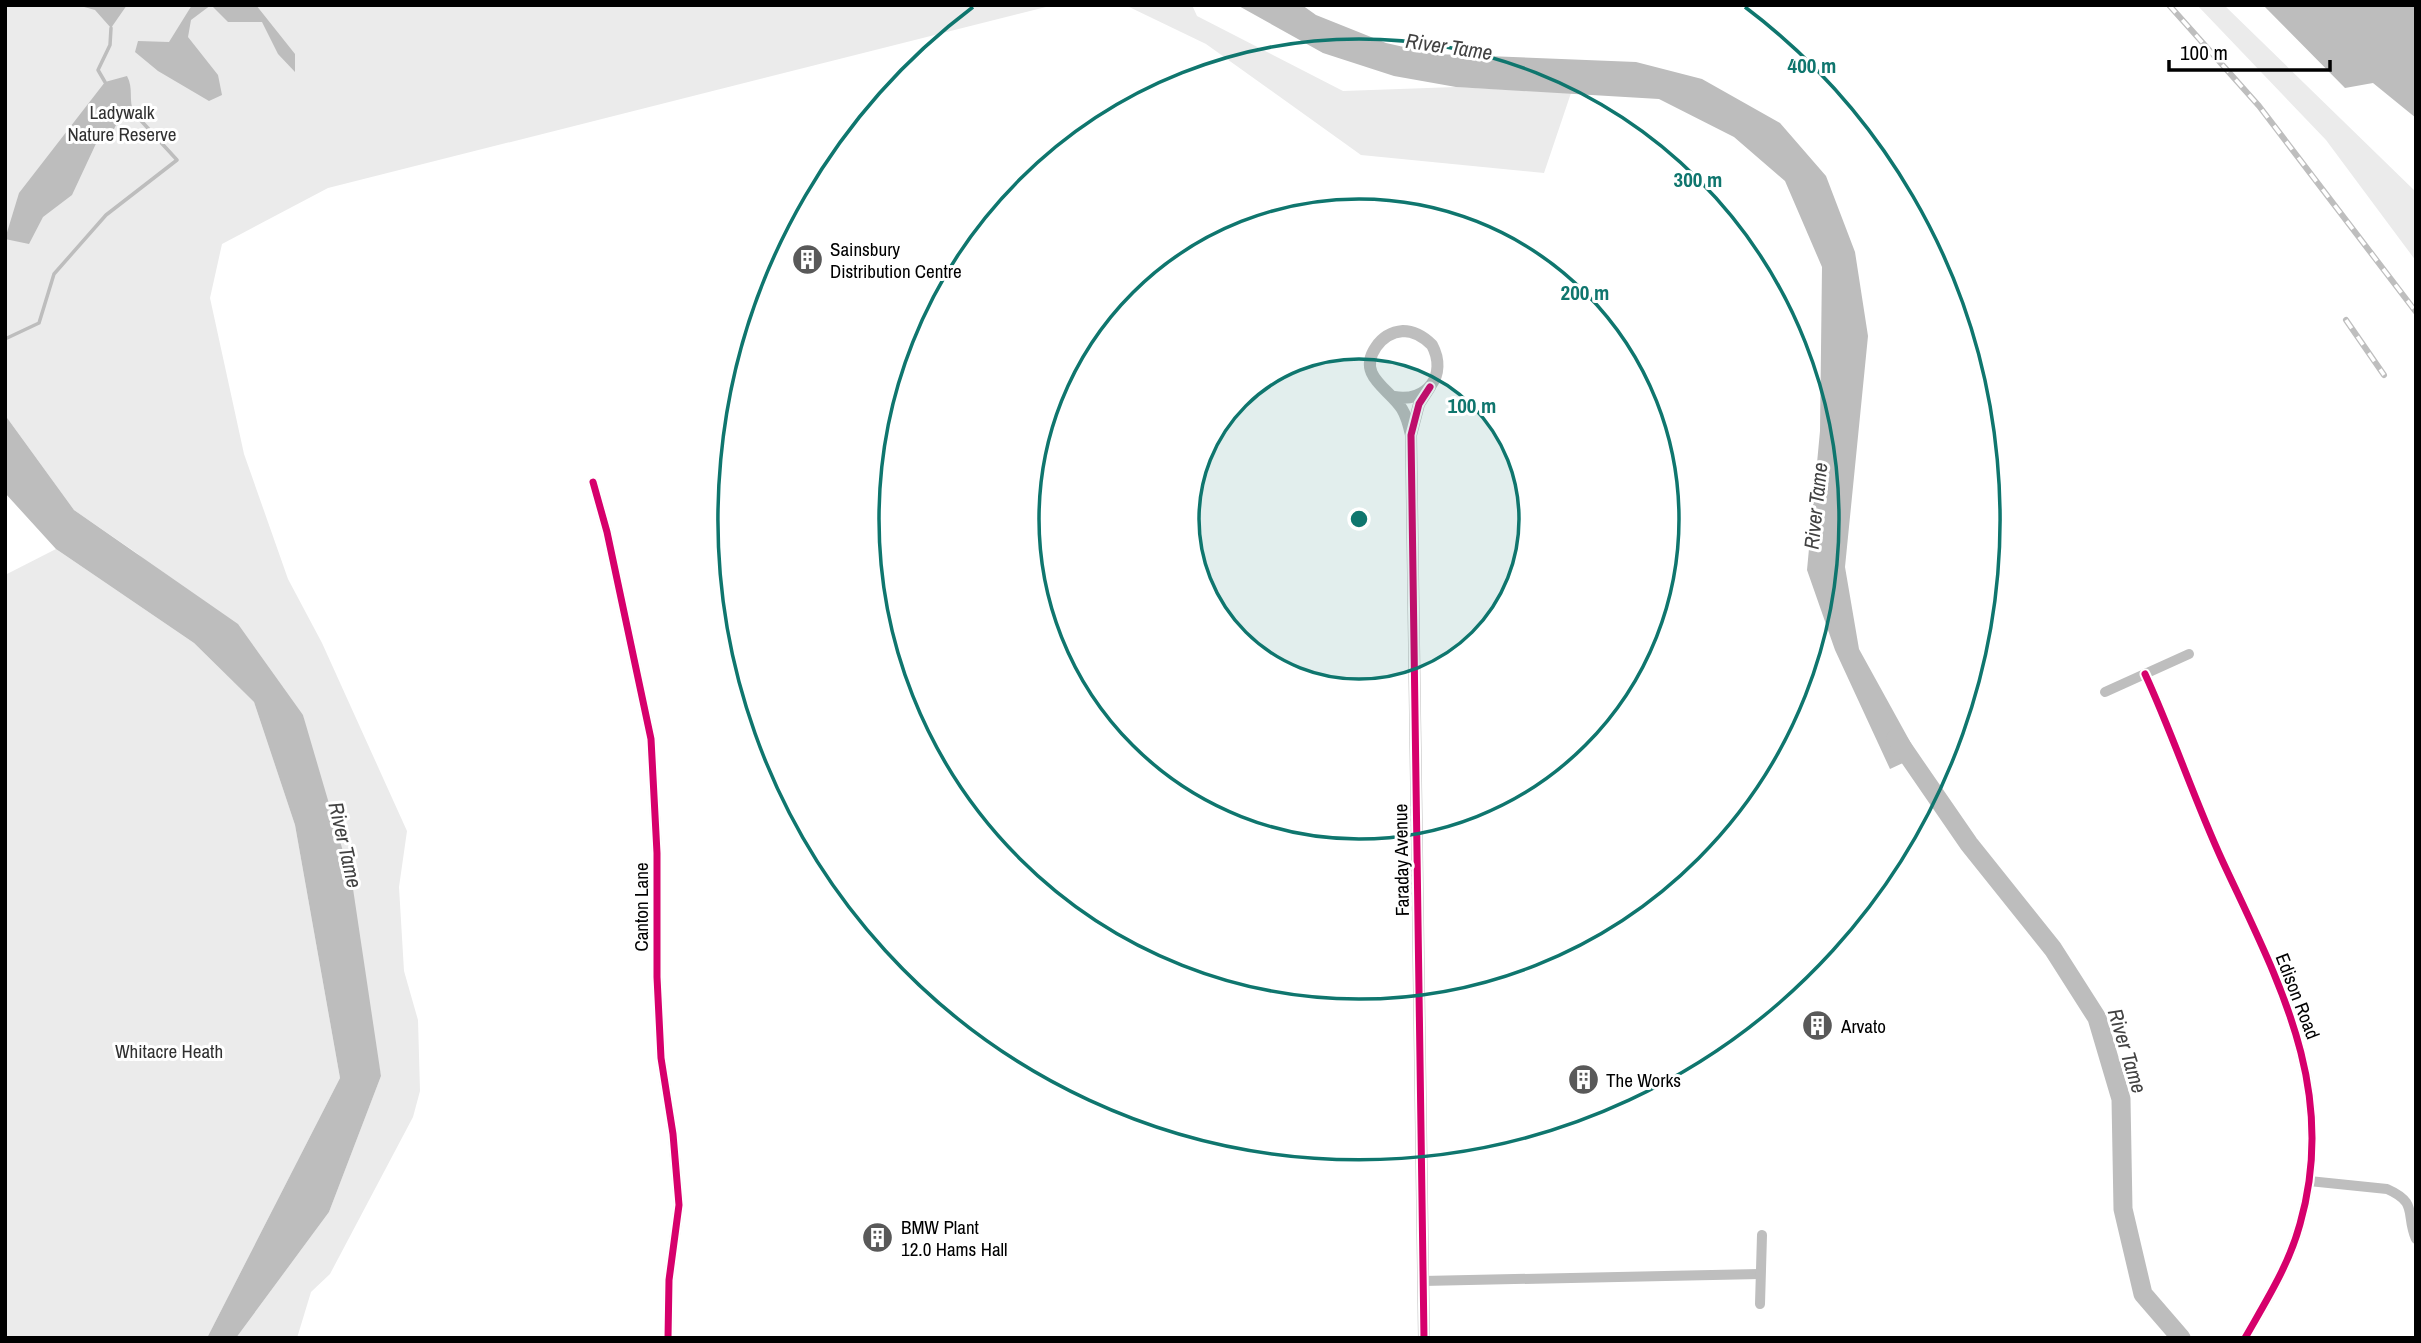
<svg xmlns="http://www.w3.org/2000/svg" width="2421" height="1343" viewBox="0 0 2421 1343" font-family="'Archivo Narrow',sans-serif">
<rect width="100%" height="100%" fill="#fff"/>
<g fill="#ebebeb">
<polygon points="5,5 1054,5 328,188 222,244 210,298 244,454 288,579 322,643 407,831 399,887 404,971 418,1020 420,1091 413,1117 330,1274 311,1292 297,1338 236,1338 329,1212 381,1076 303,715 138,554 74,510 5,415"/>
<polygon points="1125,5 1192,5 1197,16 1343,91 1456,87 1571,93 1544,173 1361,155 1206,44"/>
<polygon points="2197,5 2224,5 2416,192 2416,261 2326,140"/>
<polygon points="56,549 194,643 254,702 295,825 340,1078 207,1338 5,1338 5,575"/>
</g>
<g fill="#bdbdbd">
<polygon points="77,5 127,5 111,28 95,10"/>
<polygon points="192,5 256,5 295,54 295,72 278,54 262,22 228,22 211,5 191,20 188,37 218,75 222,95 209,101 158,71 135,52 138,41 169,42"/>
<polygon points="1237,5 1302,5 1316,15 1386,43 1435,54 1636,62 1702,79 1780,123 1826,176 1855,252 1868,336 1845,567 1859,649 1918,756 1890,769 1835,650 1807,570 1820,431 1822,267 1785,181 1734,137 1659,99 1456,87 1394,76 1323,53"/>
<polygon points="2263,5 2416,5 2416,118 2373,83 2345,88"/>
<path d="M127,76C134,89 128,100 134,113L119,119L112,133L100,135L72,195L43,217L29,244L5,239L19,193L105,82Z"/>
<polygon points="5,415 74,510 238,624 303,715 352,882 381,1076 329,1212 236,1338 207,1338 340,1078 295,825 254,702 194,643 56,549 5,493"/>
</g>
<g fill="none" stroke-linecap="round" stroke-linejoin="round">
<g stroke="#bdbdbd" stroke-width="3.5">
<polyline points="105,82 98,70 110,45 111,28"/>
<polyline points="5,339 39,323 54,274 106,215 177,160 134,113"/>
</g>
<polyline stroke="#bdbdbd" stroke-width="19" points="1896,738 1969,844 2053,949 2097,1018 2121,1099 2123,1209 2143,1294 2181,1338"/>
<g stroke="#bebebe" stroke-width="10">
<polyline points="593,482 607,532 651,739 657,853 657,977 661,1058 673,1134 679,1205 669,1280 668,1338"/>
<path d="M2145,674C2173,735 2194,799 2222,860C2277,979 2339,1088 2300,1224C2289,1265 2266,1301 2245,1338"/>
<polyline points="2105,692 2189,654"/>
<path d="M2309,1181L2387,1189C2419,1203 2405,1214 2416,1239"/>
<polyline points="1423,1281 1760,1274"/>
<polyline points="1760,1304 1762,1235"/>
</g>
<g stroke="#bebebe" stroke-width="12">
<path d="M1394,397C1427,403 1448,375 1432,345C1424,337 1415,331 1403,331C1392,332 1382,338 1376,347C1356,376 1390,389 1402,409C1407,417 1409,426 1411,435"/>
<polyline points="1424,1338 1411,435 1419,404 1430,387"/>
</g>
<defs>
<g id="rail">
<polyline points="2169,5 2259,106 2416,312"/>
<polyline points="2346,320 2384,375"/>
</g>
</defs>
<use href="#rail" stroke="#bebebe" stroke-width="6"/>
<use href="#rail" stroke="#fff" stroke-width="3.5" stroke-dasharray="10" stroke-linecap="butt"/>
<defs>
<g id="cycleway">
<polyline points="593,482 607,532 651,739 657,853 657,977 661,1058 673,1134 679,1205 669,1280 668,1338"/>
<path d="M2145,674C2173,735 2194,799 2222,860C2277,979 2339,1088 2300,1224C2289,1265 2266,1301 2245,1338"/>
<polyline points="1424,1338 1411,435 1419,404 1430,387"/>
</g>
</defs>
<use href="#cycleway" stroke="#fff" stroke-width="11"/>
<use href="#cycleway" stroke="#d6006c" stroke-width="7"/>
</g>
<circle cx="1359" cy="519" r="160" fill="#0f766e" fill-opacity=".12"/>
<g fill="none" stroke="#0f766e" stroke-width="3.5">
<circle cx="1359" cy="519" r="160"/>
<circle cx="1359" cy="519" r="320"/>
<circle cx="1359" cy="519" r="480"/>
<path d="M1745 7A641 641 0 1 1 973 7"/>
</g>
<defs>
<symbol id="building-disc" viewBox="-11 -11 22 22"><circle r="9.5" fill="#595959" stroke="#fff"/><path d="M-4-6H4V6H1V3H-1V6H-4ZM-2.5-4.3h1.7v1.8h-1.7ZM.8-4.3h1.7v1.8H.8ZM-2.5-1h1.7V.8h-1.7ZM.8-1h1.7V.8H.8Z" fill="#fff"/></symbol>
</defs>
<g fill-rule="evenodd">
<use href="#building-disc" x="790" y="242" width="35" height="35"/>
<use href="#building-disc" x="1800" y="1008" width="35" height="35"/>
<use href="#building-disc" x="1566" y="1062" width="35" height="35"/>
<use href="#building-disc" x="860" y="1220" width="35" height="35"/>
</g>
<g text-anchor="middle" stroke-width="6" stroke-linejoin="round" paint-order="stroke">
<g font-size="19" fill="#313131" stroke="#fff">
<text x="122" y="119">Ladywalk<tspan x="122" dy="22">Nature Reserve</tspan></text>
<text x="169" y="1058">Whitacre Heath</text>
</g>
<g font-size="19" fill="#000" stroke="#fff" text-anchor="start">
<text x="830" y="256">Sainsbury<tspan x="830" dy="22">Distribution Centre</tspan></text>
<text x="1841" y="1033">Arvato</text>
<text x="1606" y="1087">The Works</text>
<text x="901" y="1234">BMW Plant<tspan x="901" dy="22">12.0 Hams Hall</tspan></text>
</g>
<g font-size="19" fill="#000" stroke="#fff">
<text transform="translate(1401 860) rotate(-91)" y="7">Faraday Avenue</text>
<text transform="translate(641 907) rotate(-90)" y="7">Canton Lane</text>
<text transform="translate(2298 996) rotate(69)" y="7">Edison Road</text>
</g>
<g font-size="21" font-style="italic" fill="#424242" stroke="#fff">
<text transform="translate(1449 47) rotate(8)" y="7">River Tame</text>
<text transform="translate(1816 506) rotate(-84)" y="7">River Tame</text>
<text transform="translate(345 845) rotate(77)" y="7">River Tame</text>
<text transform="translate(2127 1051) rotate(73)" y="7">River Tame</text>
</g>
</g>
<circle cx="1359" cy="519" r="10" fill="#0f766e" stroke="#fff" stroke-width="3.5"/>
<g font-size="21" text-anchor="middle" font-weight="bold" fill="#0f766e" stroke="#fff" stroke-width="6" stroke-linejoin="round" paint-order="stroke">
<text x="1812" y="73">400 m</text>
<text x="1698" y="187">300 m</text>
<text x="1585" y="300">200 m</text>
<text x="1472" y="413">100 m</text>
</g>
<rect width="2421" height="1343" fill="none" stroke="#000000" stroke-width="14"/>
<path d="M2169 60v10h161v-10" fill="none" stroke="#000000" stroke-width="3.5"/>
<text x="2180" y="60" font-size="21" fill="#000000" stroke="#ffffff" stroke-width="5" paint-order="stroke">100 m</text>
</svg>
